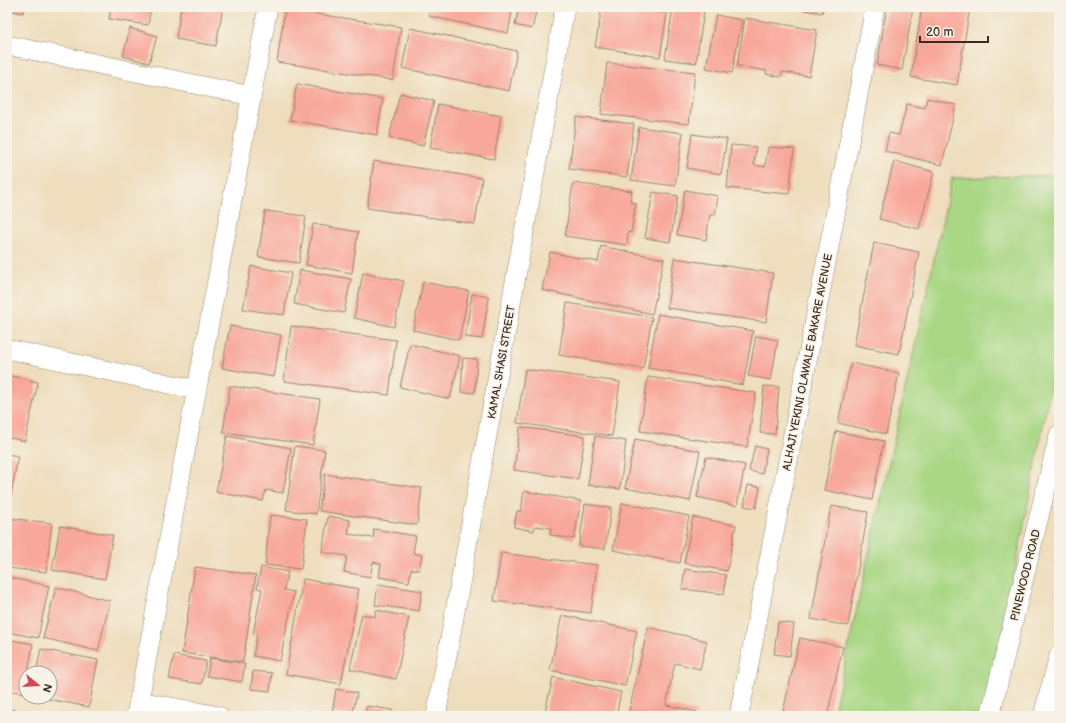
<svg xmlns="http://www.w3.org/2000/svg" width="1066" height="723" viewBox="0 0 1066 723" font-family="'Balsamiq Sans',sans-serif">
<rect width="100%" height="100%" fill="#f7f3e8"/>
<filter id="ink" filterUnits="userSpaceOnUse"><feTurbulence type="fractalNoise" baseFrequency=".025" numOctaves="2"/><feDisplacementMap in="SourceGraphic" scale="8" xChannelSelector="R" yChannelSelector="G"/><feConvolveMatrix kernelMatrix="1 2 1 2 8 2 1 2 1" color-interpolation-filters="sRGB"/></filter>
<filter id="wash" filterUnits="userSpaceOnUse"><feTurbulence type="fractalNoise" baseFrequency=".012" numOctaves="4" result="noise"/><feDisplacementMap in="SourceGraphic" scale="16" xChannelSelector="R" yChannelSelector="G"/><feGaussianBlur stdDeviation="0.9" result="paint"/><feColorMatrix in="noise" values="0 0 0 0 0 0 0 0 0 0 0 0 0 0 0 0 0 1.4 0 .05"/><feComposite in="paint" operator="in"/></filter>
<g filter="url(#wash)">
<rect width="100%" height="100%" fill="#efdebd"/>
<polygon fill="#a9d784" stroke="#728051" points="1059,175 1059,342 987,716 833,716 952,178"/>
<g id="blocks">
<g fill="#f8a89a">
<polygon points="7,7 24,7 23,13 7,10"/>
<polygon points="111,7 151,7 148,25 109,19"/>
<polygon points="181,7 223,7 216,46 176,39"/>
<polygon points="431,7 513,7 508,33 429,16"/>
<polygon points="519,7 537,7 532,29 515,25"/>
<polygon points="602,7 627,7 667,13 660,57 595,47"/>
<polygon points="673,7 704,11 696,63 665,59"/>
<polygon points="786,7 823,7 822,13"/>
<polygon points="887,7 913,7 902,70 877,65"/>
<polygon points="922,7 970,7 957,85 911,77"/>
<polygon points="285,9 401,27 393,80 277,62"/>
<polygon points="716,15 742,20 732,73 706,68"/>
<polygon points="745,18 817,30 809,76 782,72 781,77 766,74 767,71 737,66"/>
<polygon points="130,28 157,36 149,63 123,56"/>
<polygon points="410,28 517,51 509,91 402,68"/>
<polygon points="607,63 695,72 689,124 601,114"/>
<polygon points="297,84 383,99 377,135 290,120"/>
<polygon points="400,93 434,101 423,146 389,138"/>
<polygon points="927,98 956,105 942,165 885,151 889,133 899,135 907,104 925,108"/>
<polygon points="438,104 501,116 494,159 430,148"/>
<polygon points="576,117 634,124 627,177 569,169"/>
<polygon points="639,127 683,133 675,186 631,180"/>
<polygon points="692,134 727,139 721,174 687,168"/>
<polygon points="731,145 756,147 754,165 765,167 768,147 794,149 789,194 727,188"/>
<polygon points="374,161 482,178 475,224 367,208"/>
<polygon points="894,161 934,172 919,229 879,219"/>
<polygon points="573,183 632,191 630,202 636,203 631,233 628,232 627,245 565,236"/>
<polygon points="685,190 718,196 715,215 710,215 706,240 677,235"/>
<polygon points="653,192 678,196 670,242 645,238"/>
<polygon points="265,211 306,216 299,263 258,257"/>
<polygon points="313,224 358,232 352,273 306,265"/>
<polygon points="874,243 919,252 899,354 854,345"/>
<polygon points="601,246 664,259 652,314 542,290 550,252 598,262"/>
<polygon points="674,258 773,273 766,322 667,308"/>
<polygon points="251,266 291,273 284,315 243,309"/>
<polygon points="300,270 351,279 344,313 294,304"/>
<polygon points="363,273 404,281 394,327 354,318"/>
<polygon points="423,282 469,291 459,340 413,330"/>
<polygon points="472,294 489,297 482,339 465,337"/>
<polygon points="567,303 652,317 643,369 559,355"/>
<polygon points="658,314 753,331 743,385 648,368"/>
<polygon points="230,326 281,335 274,377 222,368"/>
<polygon points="291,326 396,340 389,395 284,381"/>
<polygon points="756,336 778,340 771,380 748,376"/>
<polygon points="410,344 460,356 450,399 400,387"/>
<polygon points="463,358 477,359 475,393 461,392"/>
<polygon points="851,363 899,373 886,434 838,423"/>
<polygon points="525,369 620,382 612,436 517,423"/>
<polygon points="7,375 38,382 25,441 7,437"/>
<polygon points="648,377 756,393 747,447 640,431"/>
<polygon points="230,386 320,399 313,445 223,432"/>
<polygon points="764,386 779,387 775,434 760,433"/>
<polygon points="520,427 585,436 578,479 514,470"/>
<polygon points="836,431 884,441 872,500 824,490"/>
<polygon points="227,436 291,448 283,493 266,490 263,501 216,492"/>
<polygon points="595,436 626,441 620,489 588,485"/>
<polygon points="635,439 700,451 690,501 625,488"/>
<polygon points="295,446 325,450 316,514 286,510"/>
<polygon points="755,446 767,449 762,474 749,471"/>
<polygon points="7,454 18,456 8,513 7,513"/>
<polygon points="706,457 745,465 737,506 697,497"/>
<polygon points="325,474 422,488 417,525 319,511"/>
<polygon points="748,485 760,487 756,508 744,506"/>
<polygon points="524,491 581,501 574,539 550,535 551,528 535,526 534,531 514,527 517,511 521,511"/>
<polygon points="622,503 689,516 680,563 613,550"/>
<polygon points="585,504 611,508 605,549 579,546"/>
<polygon points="831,506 868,512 848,626 811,619"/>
<polygon points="270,515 307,519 301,569 265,565"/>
<polygon points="328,516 350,520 348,534 373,538 374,529 416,536 413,553 422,555 419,570 411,569 409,582 379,577 381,564 373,562 370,577 344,572 347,556 322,552"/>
<polygon points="693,517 736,525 727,571 684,563"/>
<polygon points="7,518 52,523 46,572 7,568"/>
<polygon points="60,526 113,535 105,579 52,570"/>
<polygon points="501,553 597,565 591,613 494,601"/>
<polygon points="195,567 256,575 243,662 182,653"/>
<polygon points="261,567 288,572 284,590 294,592 280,661 253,656 257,635 253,634 262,589 257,588"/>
<polygon points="685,569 726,575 724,594 682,589"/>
<polygon points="7,577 49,586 38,638 7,632"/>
<polygon points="303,579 359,589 341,684 286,674"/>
<polygon points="378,584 422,591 419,611 375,605"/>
<polygon points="56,587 110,601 98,651 43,638"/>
<polygon points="376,610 409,617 396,679 350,669 362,614 375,617"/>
<polygon points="562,615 637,631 625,686 550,670"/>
<polygon points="778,622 794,624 790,656 774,654"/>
<polygon points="648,627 707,641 700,669 675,663 666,705 697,712 696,716 628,716"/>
<polygon points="800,638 843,647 827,716 782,716"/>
<polygon points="7,639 33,644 28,673 26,673 24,693 7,690"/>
<polygon points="41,649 98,660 89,707 43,698 50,697 50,673 36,673"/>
<polygon points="174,655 206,661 202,684 169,679"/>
<polygon points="210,658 245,664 242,682 207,676"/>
<polygon points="253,671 272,673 270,691 251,689"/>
<polygon points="553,677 621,692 616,716 544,716"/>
<polygon points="336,689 357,693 352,716 332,713"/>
<polygon points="367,706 392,710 391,716 365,716"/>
<polygon points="7,709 29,712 28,716 7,716"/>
</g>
</g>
</g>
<g filter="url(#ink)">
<use href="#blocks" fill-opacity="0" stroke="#95846e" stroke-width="1"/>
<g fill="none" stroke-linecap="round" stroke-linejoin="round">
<defs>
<g id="minor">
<polyline points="7,45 251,96"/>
<polyline points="7,349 197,390"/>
<polyline points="139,701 219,716"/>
<polyline points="136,716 268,7"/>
<polyline points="436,716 565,7"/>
<polyline points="739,716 875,7"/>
<polyline points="990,716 1059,435"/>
<polyline points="1043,716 1059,656"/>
</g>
</defs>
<use href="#minor" stroke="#95846e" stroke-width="20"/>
<use href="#minor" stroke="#fff" stroke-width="19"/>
</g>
</g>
<g text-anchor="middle" stroke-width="3.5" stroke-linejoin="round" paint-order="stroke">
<g font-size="11" fill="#3b2a1e" stroke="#f7f3e8">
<text transform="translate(501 362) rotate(-80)" y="4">KAMAL SHASI STREET</text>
<text transform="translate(807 362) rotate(-79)" y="4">ALHAJI YEKINI OLAWALE BAKARE AVENUE</text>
<text transform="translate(1025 575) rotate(-76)" y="4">PINEWOOD ROAD</text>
</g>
</g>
<rect width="1066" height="723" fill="none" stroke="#f7f3e8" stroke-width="24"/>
<g transform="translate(38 685) rotate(108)"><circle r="19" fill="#f7f3e8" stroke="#aca397"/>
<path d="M0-3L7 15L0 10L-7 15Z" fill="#d1495b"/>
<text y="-6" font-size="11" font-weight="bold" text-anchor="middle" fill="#3b2a1e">N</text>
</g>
<path d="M920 36v6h68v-6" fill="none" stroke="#3b2a1e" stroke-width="2"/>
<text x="926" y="36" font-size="12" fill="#3b2a1e" stroke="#f7f3e8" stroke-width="3" paint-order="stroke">20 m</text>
</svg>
